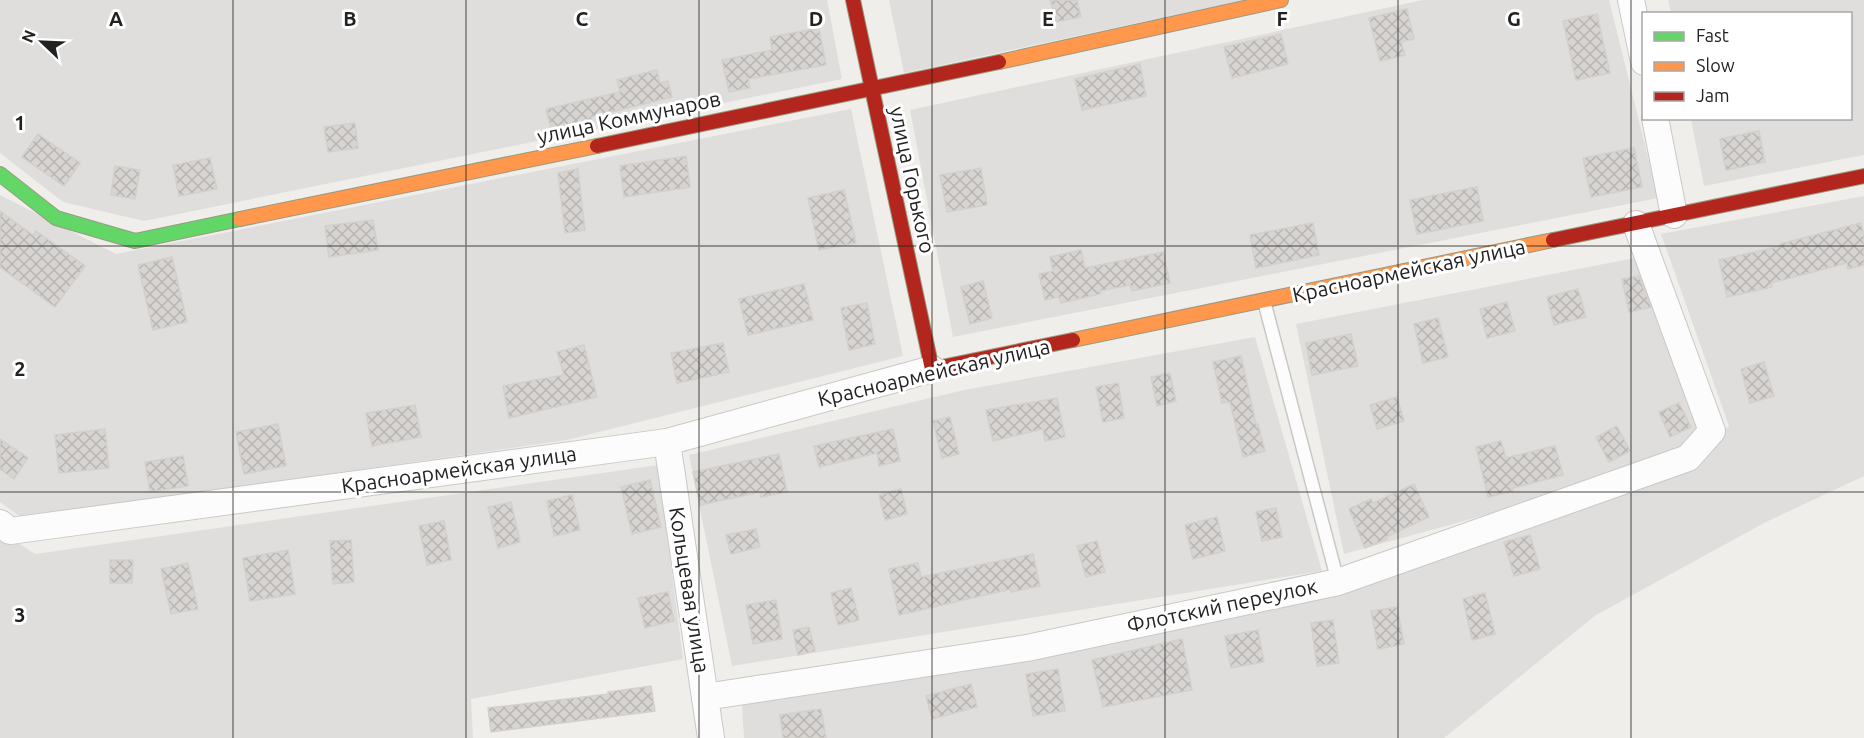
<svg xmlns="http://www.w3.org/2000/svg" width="1864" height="738" viewBox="0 0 1864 738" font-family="Ubuntu,sans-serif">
<defs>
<pattern id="building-cross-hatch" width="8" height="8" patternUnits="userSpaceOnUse" patternTransform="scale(1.5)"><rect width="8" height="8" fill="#d7d4d2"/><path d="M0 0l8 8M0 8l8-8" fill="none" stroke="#b8b6b4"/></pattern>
</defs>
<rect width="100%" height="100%" fill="#f0eeeb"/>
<g fill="#dfdedc">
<polygon points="0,0 827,0 842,79 144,221 63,202 0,153"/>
<polygon points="889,0 1245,0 904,73"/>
<polygon points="1423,0 1609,0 1658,198 953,337 910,110"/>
<polygon points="1668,0 1864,0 1864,155 1704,186 1691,119 1850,118 1850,14 1671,13"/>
<polygon points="851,109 903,356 567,440 22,518 0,502 0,195 116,254"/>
<polygon points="1864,196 1864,476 1766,522 1596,615 1444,738 744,738 742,704 1003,665 1331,595 1687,469 1729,426 1661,234"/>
<polygon points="1640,257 1712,431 1674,454 1551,497 1344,554 1296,324"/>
<polygon points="1255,337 1322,571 732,666 689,455 964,390"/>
<polygon points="658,465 683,659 471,699 473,738 0,738 0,531 35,554"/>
</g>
<g fill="url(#building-cross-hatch)" stroke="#d3d0cc" stroke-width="1.5">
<polygon points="1050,0 1077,0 1081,17 1056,22"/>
<polygon points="1407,9 1414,39 1401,42 1405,55 1380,61 1369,18"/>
<polygon points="1597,14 1610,73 1576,80 1563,21"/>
<polygon points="819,28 826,65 748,79 750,88 729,92 722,60 772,50 770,37"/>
<polygon points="1281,34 1288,64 1232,78 1224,47"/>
<polygon points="1140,64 1146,96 1082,110 1075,79"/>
<polygon points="657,70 660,83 668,81 672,97 591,117 593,123 552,133 546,109 620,92 617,80"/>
<polygon points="355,123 358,148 328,152 324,127"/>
<polygon points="1759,131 1765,162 1726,170 1720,139"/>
<polygon points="38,134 80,163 64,186 22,157"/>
<polygon points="1634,148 1642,187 1591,197 1583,158"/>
<polygon points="686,156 690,187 624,197 620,166"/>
<polygon points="210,158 217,189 179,196 173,165"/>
<polygon points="115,166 140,170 135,199 111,195"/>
<polygon points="981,168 987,205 947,212 940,175"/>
<polygon points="578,169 585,230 565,233 558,173"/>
<polygon points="1477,187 1483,221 1417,234 1410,200"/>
<polygon points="844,190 856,243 819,250 808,198"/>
<polygon points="0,211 33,235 36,231 85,266 55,307 0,267"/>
<polygon points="373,220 378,250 329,257 325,226"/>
<polygon points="1313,223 1319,255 1256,268 1250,235"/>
<polygon points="1861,223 1864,236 1864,265 1848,269 1847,263 1771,283 1772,287 1727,297 1719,260 1781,246 1780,244"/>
<polygon points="1081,250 1085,268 1163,252 1170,283 1132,291 1130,285 1100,291 1100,294 1061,303 1059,297 1045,300 1039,274 1053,271 1050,257"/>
<polygon points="172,257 187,322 153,330 138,265"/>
<polygon points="1639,276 1651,307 1629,312 1622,279"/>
<polygon points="983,281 992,318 970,324 961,287"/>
<polygon points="804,284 813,320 748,335 739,299"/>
<polygon points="1578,289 1586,317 1554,325 1547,297"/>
<polygon points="1507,302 1515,331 1487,338 1480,309"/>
<polygon points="867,303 875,344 849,350 841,308"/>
<polygon points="1438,318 1448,357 1423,363 1414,324"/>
<polygon points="1351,334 1358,366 1312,375 1306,343"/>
<polygon points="723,343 729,372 677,383 671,353"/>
<polygon points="584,345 597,397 509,418 503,386 564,375 557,352"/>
<polygon points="1241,356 1256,424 1258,424 1265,451 1243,457 1230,402 1222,403 1213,362"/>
<polygon points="1764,362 1774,396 1750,403 1741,369"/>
<polygon points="1170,373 1176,401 1157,406 1151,377"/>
<polygon points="1118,383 1124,418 1103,422 1096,387"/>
<polygon points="1397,397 1404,421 1377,429 1370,405"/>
<polygon points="1057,398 1065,437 1045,441 1043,429 993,441 986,410"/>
<polygon points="1679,403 1691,427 1670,437 1659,412"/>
<polygon points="415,405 421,437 372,446 366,413"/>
<polygon points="950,417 959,454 942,458 933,421"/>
<polygon points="278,424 286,466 244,474 236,432"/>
<polygon points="1617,426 1630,451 1609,462 1596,437"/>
<polygon points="105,429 109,468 59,473 55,435"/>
<polygon points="893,429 900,461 879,466 877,453 819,467 814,446"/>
<polygon points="0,439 28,458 14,479 0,469"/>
<polygon points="1501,441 1506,458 1555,446 1563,475 1513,488 1513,491 1488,497 1476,447"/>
<polygon points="779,454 787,492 761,497 760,492 700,505 693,472"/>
<polygon points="183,456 188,486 150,492 145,462"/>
<polygon points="650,480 661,527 632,534 621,487"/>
<polygon points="1414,484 1429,517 1386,537 1387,539 1365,548 1349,509 1371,499 1373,503"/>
<polygon points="901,489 907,514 885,520 879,495"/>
<polygon points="572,495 580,530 554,536 547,501"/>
<polygon points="511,502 520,542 498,548 488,507"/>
<polygon points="1276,508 1282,537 1262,541 1256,512"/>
<polygon points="1217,517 1225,551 1193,559 1185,525"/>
<polygon points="444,521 451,560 427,565 419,526"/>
<polygon points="756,529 760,547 731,554 726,535"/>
<polygon points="1530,535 1540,569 1514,576 1504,542"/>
<polygon points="351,540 354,582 333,584 330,541"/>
<polygon points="1097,541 1105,572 1086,577 1077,546"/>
<polygon points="288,550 295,594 250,601 243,558"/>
<polygon points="1033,554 1040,586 1011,592 1011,589 899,615 889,569 918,563 921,577"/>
<polygon points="110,560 133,560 132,583 110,583"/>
<polygon points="188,563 198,609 171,614 161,569"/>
<polygon points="851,588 859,620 838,625 831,593"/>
<polygon points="668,592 674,621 645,628 638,598"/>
<polygon points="1485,593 1495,634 1472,640 1463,599"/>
<polygon points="776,600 782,639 753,644 746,605"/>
<polygon points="1397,607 1404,644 1378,649 1371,611"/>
<polygon points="1333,620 1339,663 1317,666 1311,623"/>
<polygon points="809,627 815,651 798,655 793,630"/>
<polygon points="1258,630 1264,662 1231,668 1225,636"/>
<polygon points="1182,639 1192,690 1103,707 1092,660"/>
<polygon points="1058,669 1065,711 1033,716 1026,674"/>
<polygon points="971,684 977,707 932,719 926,696"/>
<polygon points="651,686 655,711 491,732 488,708 609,694 608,692"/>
<polygon points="821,709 826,738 783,738 780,715"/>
</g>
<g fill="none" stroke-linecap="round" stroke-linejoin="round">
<defs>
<polyline id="lane" points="1264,301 1338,582"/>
<g id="street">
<polyline points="1631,0 1644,62"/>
<polyline points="1655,118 1674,215"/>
<polyline points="667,442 711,738"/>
<polyline points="0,523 10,531 667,442 932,369"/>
<polyline points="705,697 1027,648 1338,582 1688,458 1712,431 1636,224"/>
</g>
<polyline id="fast" points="0,174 56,218 135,241 240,219"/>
<g id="slow">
<polyline points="999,62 1281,0"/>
<polyline points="240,219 597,146"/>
<polyline points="1073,340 1553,240"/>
</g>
<g id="jam">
<polyline points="853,0 932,369 1073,340"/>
<polyline points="597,146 999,62"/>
<polyline points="1553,240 1864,176"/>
</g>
</defs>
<use href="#lane" stroke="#c9c8c7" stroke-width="15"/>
<use href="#street" stroke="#c9c8c7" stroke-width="28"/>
<use href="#fast" stroke="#999a82" stroke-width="16"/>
<use href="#slow" stroke="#999a82" stroke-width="16"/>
<use href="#jam" stroke="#999a82" stroke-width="16"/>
<use href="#lane" stroke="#fdfcfc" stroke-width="12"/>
<use href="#street" stroke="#fdfcfc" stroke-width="26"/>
<use href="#fast" stroke="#63d668" stroke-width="14"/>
<use href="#slow" stroke="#ff974d" stroke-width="14"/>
<use href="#jam" stroke="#b3261e" stroke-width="14"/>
</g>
<path fill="none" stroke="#222" stroke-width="1.5" stroke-opacity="0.55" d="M233,0V738M466,0V738M699,0V738M932,0V738M1165,0V738M1398,0V738M1631,0V738M0,246H1864M0,492H1864"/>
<g text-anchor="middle" stroke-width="6" stroke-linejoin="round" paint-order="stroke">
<g font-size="21" fill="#222" stroke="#fff">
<text transform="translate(629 118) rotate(-12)" y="7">улица Коммунаров</text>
<text transform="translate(912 180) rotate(78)" y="7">улица Горького</text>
<text transform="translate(1409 271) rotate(-12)" y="7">Красноармейская улица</text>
<text transform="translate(934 373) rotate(-13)" y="7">Красноармейская улица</text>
<text transform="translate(459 470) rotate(-8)" y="7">Красноармейская улица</text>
<text transform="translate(689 590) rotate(81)" y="7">Кольцевая улица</text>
<text transform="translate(1222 606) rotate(-12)" y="7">Флотский переулок</text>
</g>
</g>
<g font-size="20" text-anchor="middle" font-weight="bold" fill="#222" stroke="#fff" stroke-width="6" stroke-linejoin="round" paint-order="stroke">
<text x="116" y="26">A</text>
<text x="350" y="26">B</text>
<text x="582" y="26">C</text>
<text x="816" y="26">D</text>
<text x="1048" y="26">E</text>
<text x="1282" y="26">F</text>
<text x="1514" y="26">G</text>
<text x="20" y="130">1</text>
<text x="20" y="376">2</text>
<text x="20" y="622">3</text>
</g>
<rect x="1642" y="12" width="210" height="108" fill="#ffffff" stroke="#a7a7a7" stroke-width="1.5"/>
<rect x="1654" y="32" width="30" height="9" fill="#63d668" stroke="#a7a7a7" stroke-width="1.5"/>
<text x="1696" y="42" font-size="18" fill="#222222">Fast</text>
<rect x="1654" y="62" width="30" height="9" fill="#ff974d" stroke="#a7a7a7" stroke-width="1.5"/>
<text x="1696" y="72" font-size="18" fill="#222222">Slow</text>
<rect x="1654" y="92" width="30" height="9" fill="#b3261e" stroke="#a7a7a7" stroke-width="1.5"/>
<text x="1696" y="102" font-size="18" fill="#222222">Jam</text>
<g transform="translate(42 42) rotate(293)" stroke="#ffffff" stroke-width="4.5" paint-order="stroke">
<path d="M0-4.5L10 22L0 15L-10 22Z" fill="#222222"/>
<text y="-9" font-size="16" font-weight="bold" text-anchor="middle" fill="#222222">N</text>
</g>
</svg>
